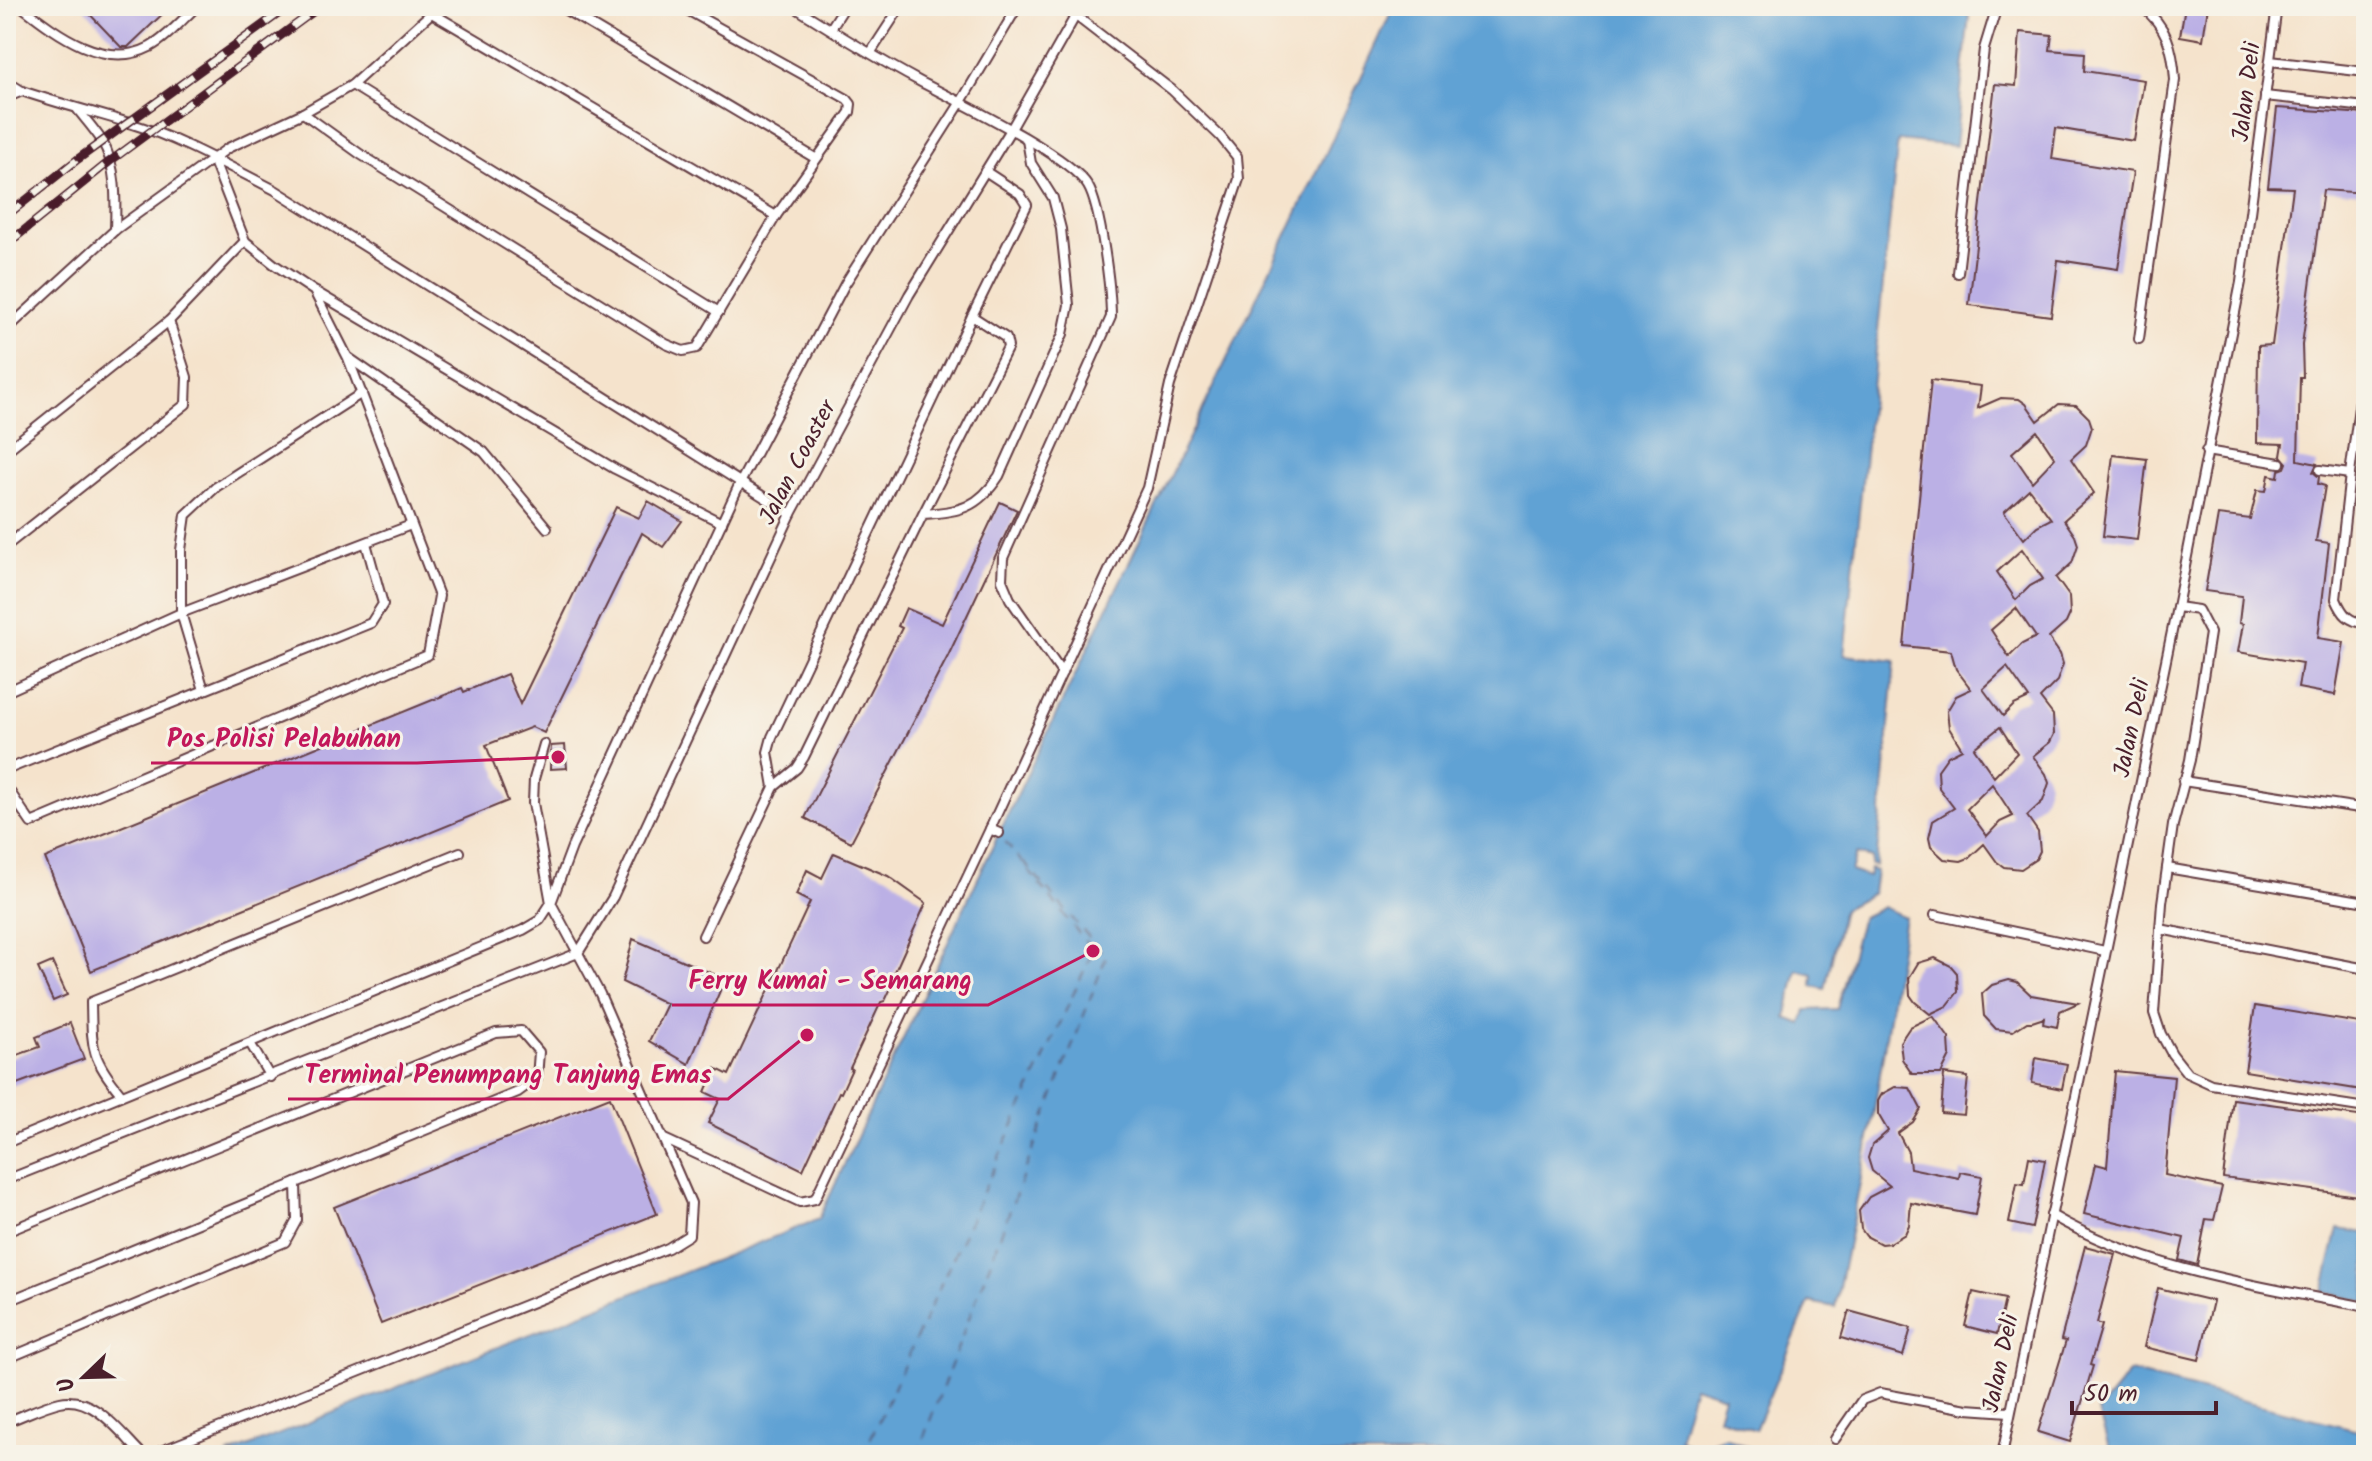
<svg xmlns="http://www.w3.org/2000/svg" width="2372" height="1461" viewBox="0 0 2372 1461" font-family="Kalam,sans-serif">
<rect width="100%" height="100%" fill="#f7f3e8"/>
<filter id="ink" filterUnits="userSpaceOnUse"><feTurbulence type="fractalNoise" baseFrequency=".0125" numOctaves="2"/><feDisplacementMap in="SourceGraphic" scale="16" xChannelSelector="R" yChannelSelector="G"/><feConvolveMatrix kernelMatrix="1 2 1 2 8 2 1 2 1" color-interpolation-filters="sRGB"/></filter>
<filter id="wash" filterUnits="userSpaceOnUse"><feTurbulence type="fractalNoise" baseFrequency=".006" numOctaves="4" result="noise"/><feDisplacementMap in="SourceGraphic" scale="32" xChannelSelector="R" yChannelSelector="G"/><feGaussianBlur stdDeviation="1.8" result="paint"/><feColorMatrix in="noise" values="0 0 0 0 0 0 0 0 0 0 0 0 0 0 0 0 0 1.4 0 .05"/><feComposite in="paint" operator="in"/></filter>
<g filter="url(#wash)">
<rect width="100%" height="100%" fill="#f5e3cc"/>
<g fill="#61a2d4" stroke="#566080" stroke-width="2">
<polygon points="1394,6 1970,6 1955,146 1898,140 1844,655 1895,661 1876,866 1871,865 1872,858 1856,854 1851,871 1868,877 1870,869 1876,871 1873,893 1844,909 1842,913 1825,989 1812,986 1813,974 1797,970 1786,1018 1802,1024 1806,1010 1837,1009 1862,917 1883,907 1905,917 1872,1124 1835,1307 1809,1302 1755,1430 1718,1417 1724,1396 1694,1386 1679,1439 1703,1453 1712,1442 1725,1437 1753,1449 1752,1455 227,1455 819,1219 999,833 1327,151"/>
<polygon points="2338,1229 2366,1233 2366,1302 2323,1292"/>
<polygon points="2130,1372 2366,1432 2366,1455 2125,1455 2110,1451 2098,1411"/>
</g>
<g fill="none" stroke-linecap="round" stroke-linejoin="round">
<g stroke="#53536f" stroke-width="2" stroke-dasharray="10 8" stroke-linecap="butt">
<polyline points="863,1455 1093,951 1000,835"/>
<polyline points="917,1455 1106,957 1020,858"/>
</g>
</g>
<g id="blocks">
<g fill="#bbb0e5" fill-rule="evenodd">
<polygon points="82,6 171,6 128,47 121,47"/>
<polygon points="2185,6 2208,6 2203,40 2180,36"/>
<polygon points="2020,32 2052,35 2050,50 2085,53 2084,71 2144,80 2134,141 2056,128 2052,159 2133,172 2118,269 2058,260 2051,316 1969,305 1995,84 2016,86"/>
<polygon points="2277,108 2366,114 2366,193 2323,190 2302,345 2303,377 2300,377 2298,460 2317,464 2313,472 2319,477 2318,484 2325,486 2316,541 2329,543 2318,638 2344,642 2335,695 2298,688 2302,663 2238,652 2243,624 2239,623 2242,596 2205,591 2218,515 2250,519 2257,490 2266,491 2269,475 2278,477 2279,470 2285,468 2287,463 2281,456 2283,444 2257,443 2258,346 2272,345 2293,188 2268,187"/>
<path d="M1931,380L1981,386L1978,408L2001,398L2019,399L2026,404L2038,421L2059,404L2076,405L2089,418L2092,427L2086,445L2071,459L2094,493L2064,520L2075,536L2078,545L2072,563L2056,578L2069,596L2070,614L2066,623L2049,638L2060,654L2063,664L2057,681L2040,698L2053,715L2054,734L2050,742L2033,756L2046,774L2049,783L2043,801L2027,816L2038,832L2040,851L2036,859L2021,869L2004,867L1997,862L1984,844L1969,858L1961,861L1944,859L1931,847L1929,838L1933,821L1954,808L1939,788L1938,770L1948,756L1962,749L1949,728L1947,711L1956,696L1971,689L1956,669L1951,651L1904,646ZM2037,431L2055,458L2032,482L2012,453ZM2029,489L2051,519L2037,526L2024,539L2004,512ZM2022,549L2043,579L2030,586L2016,600L1997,572ZM2016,608L2036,637L2022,644L2009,657L1991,630ZM2007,667L2029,698L2014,705L2003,716L1983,689ZM2000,727L2017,753L1994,777L1974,748ZM1992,784L2013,816L2000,822L1987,836L1967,809Z"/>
<polygon points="2113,455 2147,459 2137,540 2103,536"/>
<polygon points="648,501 682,521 663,547 642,533 544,733 532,727 486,745 508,801 91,971 45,858 462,688 464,692 507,674 520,704 616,507 639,518"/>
<polygon points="1000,502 1017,510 948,656 851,842 805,818 902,628 898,626 906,608 942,624"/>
<polygon points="565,745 567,768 550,769 551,746"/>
<polygon points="834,853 888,876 926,903 893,976 896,977 885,1001 881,1002 850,1068 852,1069 841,1093 839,1092 803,1170 708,1123 720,1099 705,1092 715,1068 729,1075 810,902 796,895 807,870 822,878"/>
<polygon points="633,939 725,979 689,1064 649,1041 667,1004 622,982"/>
<polygon points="1935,958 1951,966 1957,973 1958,992 1947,1006 1930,1014 1915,1002 1910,995 1909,978 1918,963"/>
<polygon points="52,962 67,995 53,1001 38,968"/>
<polygon points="2009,980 2017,982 2031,995 2078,1003 2060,1011 2057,1027 2043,1024 2044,1018 2032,1022 2027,1022 2013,1031 1996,1029 1984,1016 1982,994 1992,985"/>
<polygon points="2255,1006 2366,1024 2366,1061 2362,1090 2245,1071"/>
<polygon points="1933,1016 1949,1038 1950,1056 1941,1074 1912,1074 1902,1059 1900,1042 1910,1027"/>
<polygon points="70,1023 84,1059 6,1088 6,1059 40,1047 36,1037"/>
<polygon points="2036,1058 2067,1064 2062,1089 2032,1083"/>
<polygon points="2115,1071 2174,1077 2165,1175 2222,1187 2214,1220 2206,1219 2197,1265 2179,1260 2184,1238 2084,1214 2096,1164 2107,1167"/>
<polygon points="1944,1074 1968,1077 1964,1115 1941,1113"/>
<polygon points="1895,1087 1910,1088 1921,1109 1913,1122 1898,1133 1908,1152 1910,1168 1959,1178 1960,1172 1982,1176 1975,1215 1911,1203 1909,1225 1905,1234 1890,1243 1881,1244 1866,1236 1861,1229 1859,1211 1869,1197 1890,1186 1872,1171 1868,1158 1872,1145 1888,1131 1878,1114 1878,1101 1882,1094"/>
<polygon points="610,1097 657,1214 381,1324 334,1207"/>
<polygon points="2233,1099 2366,1117 2366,1197 2223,1178"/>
<polygon points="2029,1157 2045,1160 2032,1228 2009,1223 2017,1183 2024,1184"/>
<polygon points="2085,1246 2115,1254 2097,1323 2102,1325 2090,1365 2093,1366 2070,1442 2038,1432 2066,1341 2061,1340"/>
<polygon points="2158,1288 2213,1301 2199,1360 2144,1347"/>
<polygon points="1973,1292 2005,1299 1997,1334 1965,1326"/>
<polygon points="1849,1311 1911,1328 1903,1356 1841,1338"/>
</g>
</g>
</g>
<g filter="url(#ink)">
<use href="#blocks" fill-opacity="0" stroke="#643c43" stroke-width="2"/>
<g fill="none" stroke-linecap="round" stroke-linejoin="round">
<defs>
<g id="lane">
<path d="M21,6C56,33 104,71 150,47C167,38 183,19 197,6"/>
<polyline points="559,6 815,158"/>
<path d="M793,6C834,32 876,58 919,81C955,100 1070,155 1088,186C1101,208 1111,290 1111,317L1003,558L1002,580L1010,599L1062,673"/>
<polyline points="430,12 776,216"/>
<polyline points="831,28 845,6"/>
<polyline points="871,52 901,6"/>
<polyline points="2270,61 2366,72"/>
<polyline points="6,81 22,91"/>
<polyline points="352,85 719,312"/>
<polyline points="2265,96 2366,107"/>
<path d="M6,98L22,91C57,103 93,112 129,123C179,138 228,166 275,190L791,514"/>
<path d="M78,110C86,120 95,130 102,141C117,166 116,201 115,230"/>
<polyline points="303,113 352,85 439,6"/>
<polyline points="1958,273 1984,49 1995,13 2003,6"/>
<polyline points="316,292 615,469 722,523"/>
<polyline points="972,316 1027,205 1020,194 985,171"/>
<polyline points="6,330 115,230 228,148 303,113 360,154 666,344 683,351 697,348 776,216 850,112 851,104 847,99 680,6"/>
<path d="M2139,339L2175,80C2173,48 2167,26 2141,6"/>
<polyline points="349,358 484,452 547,528"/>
<polyline points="6,451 169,321 245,241"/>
<polyline points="2206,451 2280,463"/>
<path d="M2320,470L2350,474L2336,599C2343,615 2348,621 2366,624"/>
<polyline points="2350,474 2366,355"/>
<path d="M923,514L1008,347L1006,338L972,316L772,737L768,752L774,787L797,768L804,757L923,514C960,512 978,508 999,476L1063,334L1069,305L1061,229L1053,198L1031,163L1027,140"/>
<polyline points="6,546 186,404 187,377 169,321"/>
<polyline points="2177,607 2198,610 2210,633 2190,760 2173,825 2162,903 2154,1013 2161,1034 2172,1054 2187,1073 2211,1084 2366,1108"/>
<polyline points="204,690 181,613 181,550 186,515 216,487 362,393"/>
<polyline points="6,692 181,613 411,525"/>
<polyline points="6,770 371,623 383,604 366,543"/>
<polyline points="2183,781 2366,809"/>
<polyline points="6,786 31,823 428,655 439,596 348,358 314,291 275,265 245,241 213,159"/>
<polyline points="990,829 1147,488 1170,385 1239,179 1237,157 1220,136 1172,90 1076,16 1058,6"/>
<polyline points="2167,868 2366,902"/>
<polyline points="1935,915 2105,951"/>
<polyline points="2160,929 2366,969"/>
<polyline points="703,936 774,787"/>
<polyline points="578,953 613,897 791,514 909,295 1010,131 1081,6"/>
<polyline points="250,1043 270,1077"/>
<path d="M121,1094C90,1057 92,1047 91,1002L460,852"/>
<polyline points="664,1139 800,1202 815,1199 990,829 999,833"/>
<polyline points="6,1143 523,930 540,920 551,903 572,847 740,483 845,284 961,102 1018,6"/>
<polyline points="6,1180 578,953"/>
<path d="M2051,1215C2147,1271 2259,1286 2366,1307"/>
<polyline points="6,1232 496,1033 521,1031 539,1052 537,1078 518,1092 296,1183 297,1220 285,1242 6,1359"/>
<polyline points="6,1302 296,1183"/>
<path d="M6,1422C23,1416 42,1406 60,1402C94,1394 122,1435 143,1455"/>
<polyline points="1835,1439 1862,1400 1880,1393 1967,1409 2009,1412"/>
<polyline points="151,1455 668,1248 689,1235 691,1203 600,994 551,903 533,803 534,779 544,744"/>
<polyline points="2002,1455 2177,607 2241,282 2277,6"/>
</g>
</defs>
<use href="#lane" stroke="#643c43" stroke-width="12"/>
<use href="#lane" stroke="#fff" stroke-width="8"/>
<defs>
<g id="rail">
<polyline points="6,216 78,159 289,6"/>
<polyline points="6,245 109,162 321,6"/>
</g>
</defs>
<use href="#rail" stroke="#4a1f2b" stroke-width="9"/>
<use href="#rail" stroke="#f7f3e8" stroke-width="6" stroke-dasharray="18" stroke-linecap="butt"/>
</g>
</g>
<g text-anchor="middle" stroke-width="6" stroke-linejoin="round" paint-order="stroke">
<g font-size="24" fill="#4a1f2b" stroke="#f7f3e8">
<text transform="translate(2246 92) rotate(-83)" y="8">Jalan Deli</text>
<text transform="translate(797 462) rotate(-62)" y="8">Jalan Coaster</text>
<text transform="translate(2131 728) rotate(-78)" y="8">Jalan Deli</text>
<text transform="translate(2000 1363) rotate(-78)" y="8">Jalan Deli</text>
</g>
</g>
<path fill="none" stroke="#c2185b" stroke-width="3" d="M558 757L417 763H151M1093 951L988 1005H672M807 1035L728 1099H288"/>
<g fill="#c2185b" stroke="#f7f3e8" stroke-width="3">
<circle cx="558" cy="757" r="8"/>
<circle cx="1093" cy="951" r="8"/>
<circle cx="807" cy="1035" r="8"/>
</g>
<g font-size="26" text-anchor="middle" font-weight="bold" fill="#c2185b" stroke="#f7f3e8" stroke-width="6" stroke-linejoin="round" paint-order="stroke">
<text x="284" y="747">Pos Polisi Pelabuhan</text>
<text x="830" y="989">Ferry Kumai - Semarang</text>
<text x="508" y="1083">Terminal Penumpang Tanjung Emas</text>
</g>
<rect width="2372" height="1461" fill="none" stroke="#f7f3e8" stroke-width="32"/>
<g transform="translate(84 1377) rotate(247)" stroke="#f7f3e8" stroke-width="6" paint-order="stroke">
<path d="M0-6L14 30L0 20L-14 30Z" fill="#4a1f2b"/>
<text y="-12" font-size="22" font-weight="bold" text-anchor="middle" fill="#4a1f2b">U</text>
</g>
<path d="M2072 1401v12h144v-12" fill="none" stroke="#4a1f2b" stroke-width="4"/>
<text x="2084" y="1401" font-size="24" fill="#4a1f2b" stroke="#f7f3e8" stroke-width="6" paint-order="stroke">50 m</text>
</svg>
